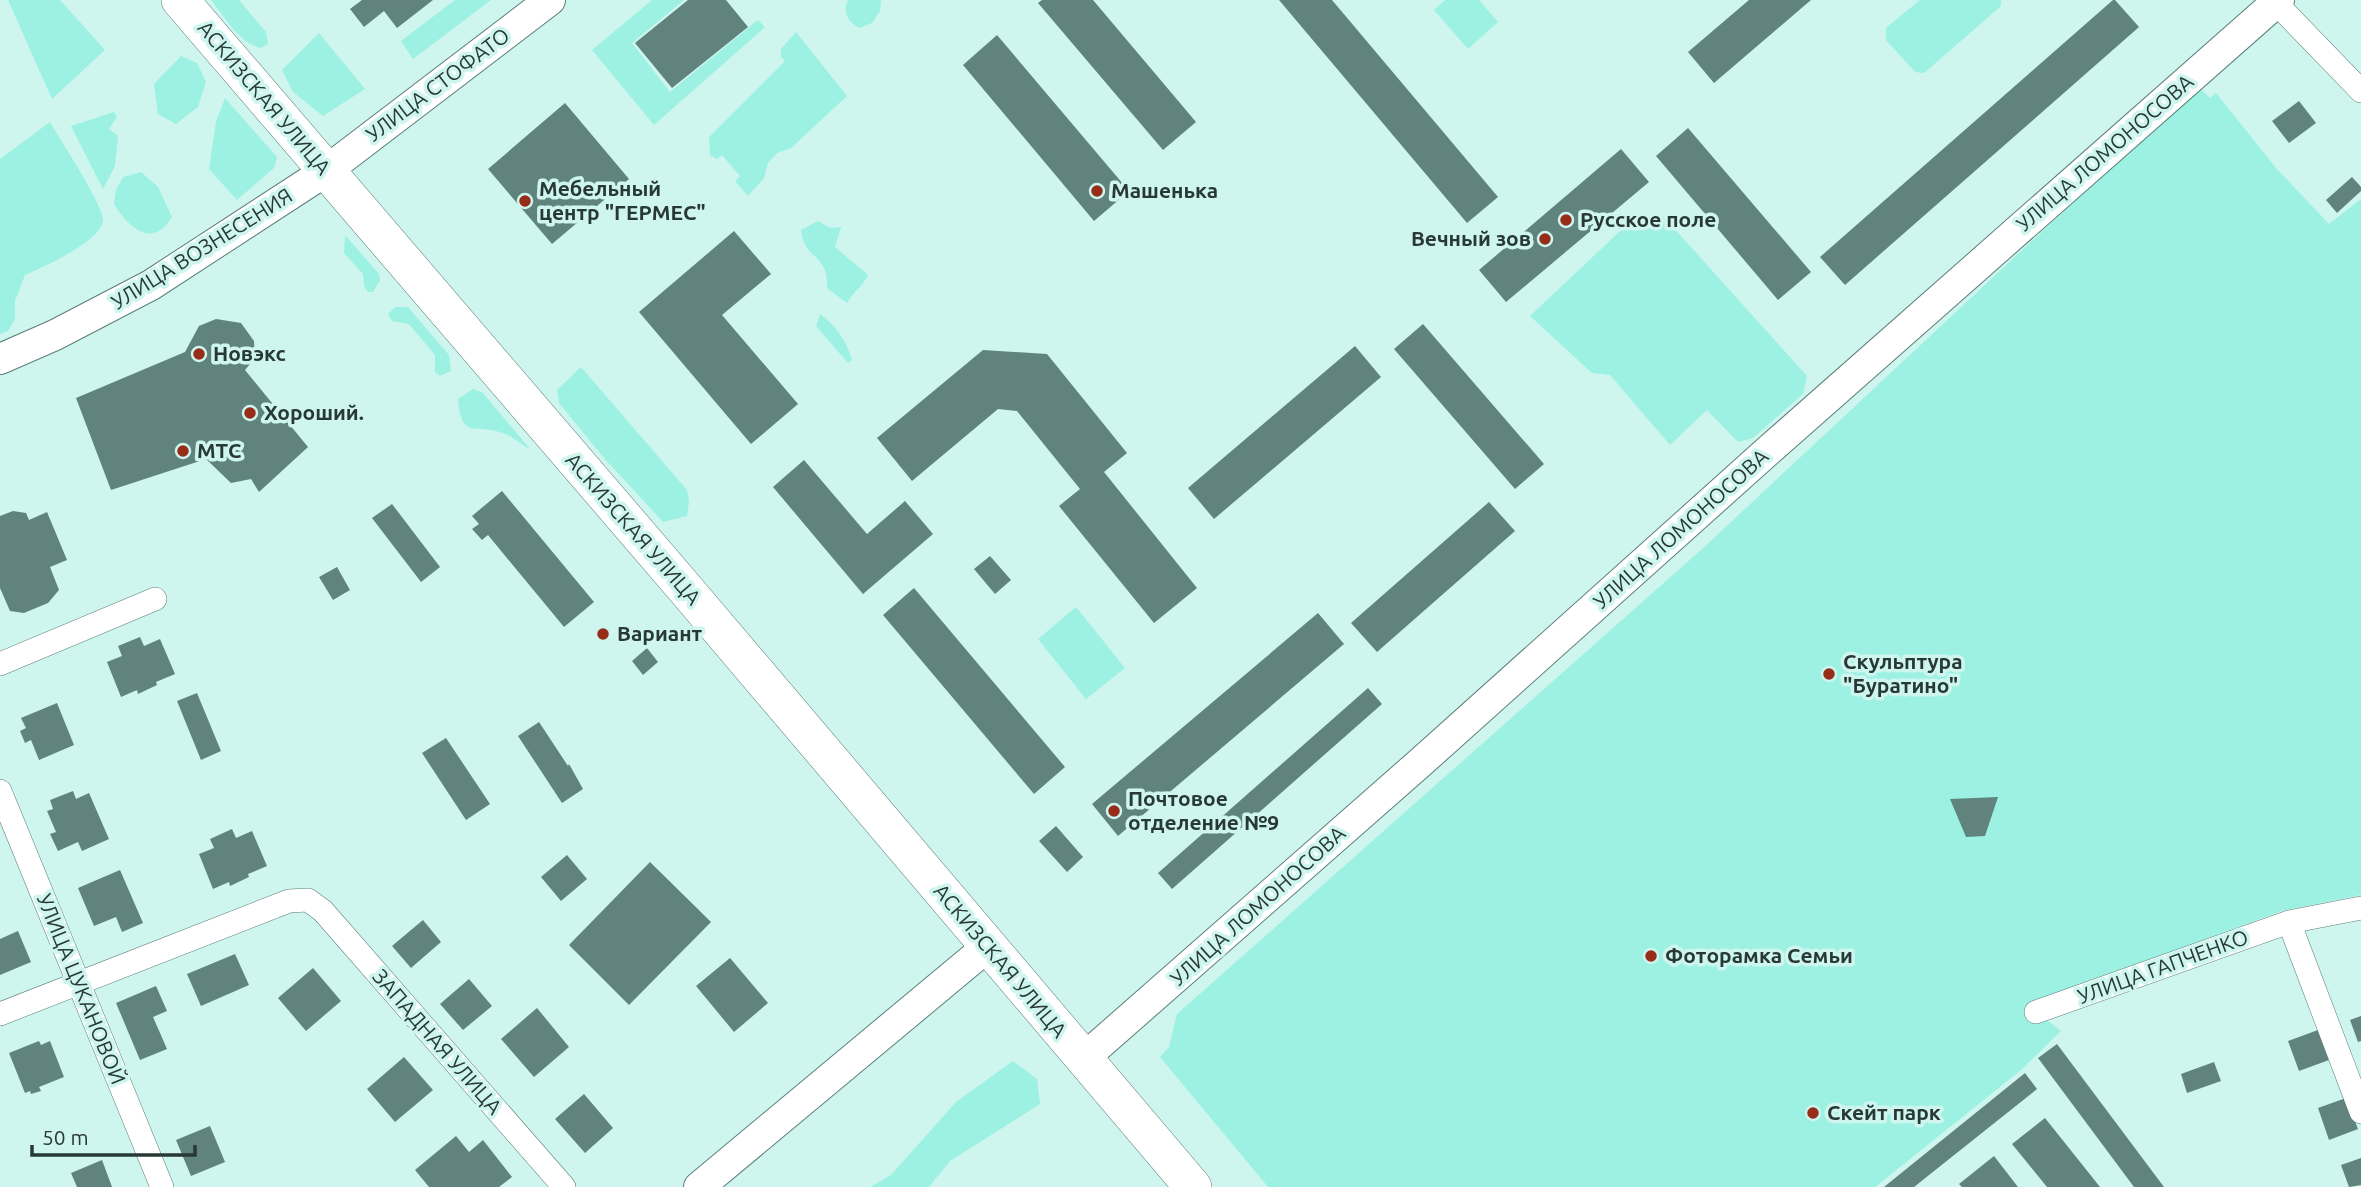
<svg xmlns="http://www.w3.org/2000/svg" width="2361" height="1187" viewBox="0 0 2361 1187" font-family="Ubuntu,sans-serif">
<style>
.green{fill:#9cf1e3}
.building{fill:#60837d}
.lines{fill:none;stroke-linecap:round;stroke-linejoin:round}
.minor-casing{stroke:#5b7f79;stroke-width:24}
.tertiary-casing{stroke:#5b7f79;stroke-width:32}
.primary-casing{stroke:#5b7f79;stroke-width:38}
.minor{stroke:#fff;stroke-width:23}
.tertiary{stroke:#fff;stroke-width:30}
.primary{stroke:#fff;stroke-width:37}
.poi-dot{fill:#962d19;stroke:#cef5ee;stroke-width:2.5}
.labels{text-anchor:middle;stroke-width:7;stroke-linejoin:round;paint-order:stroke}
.street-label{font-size:21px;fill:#283835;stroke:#cef5ee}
.poi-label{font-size:21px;font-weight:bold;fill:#283835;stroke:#cef5ee;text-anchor:start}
</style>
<rect width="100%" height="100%" fill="#cef5ee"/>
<path class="green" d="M 8,0 L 60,0 L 105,50 L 52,99 Z
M 211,0 L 239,0 L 266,32 L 268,44 L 261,48 C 240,44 224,16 211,0 Z
M 455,0 L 491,0 L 413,59 L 401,41 Z
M 652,0 L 684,0 L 632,43 L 670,92 L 758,20 L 765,27 L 654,125 L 592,50 Z
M 848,0 L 881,0 L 880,11 L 872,23 L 859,28 C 848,21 842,12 848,0 Z
M 1445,0 L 1479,0 L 1498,22 L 1468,49 L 1434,10 Z
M 1920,0 L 2001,0 L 2001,6 L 1924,73 L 1915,72 L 1886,40 L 1886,28 Z
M 796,32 L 847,96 L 791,148 L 777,153 L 768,163 L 764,178 L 748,196 L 735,181 L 740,176 L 722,155 L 717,159 L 710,155 L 709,137 L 785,61 L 781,57 L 781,49 Z
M 319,33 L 365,89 L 323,116 L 293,92 L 282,70 Z
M 181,56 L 197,63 L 206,82 L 198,107 L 176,124 L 158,114 L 154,84 Z
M 2198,86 L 2210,98 L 2216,93 L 2276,168 L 2329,224 L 2361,199 L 2361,895 L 2281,911 L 2028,1005 L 2061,1031 L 2021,1070 L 1875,1187 L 1268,1187 L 1160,1057 L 1169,1047 L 1177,1014 L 1701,550 Z
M 225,98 L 277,157 L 274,168 L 237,200 L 209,169 L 216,122 Z
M 114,112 L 117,117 L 109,129 L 118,136 L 115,166 L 103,189 L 71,126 Z
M 50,122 C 59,138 105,207 103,221 C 100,242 43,267 25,275 L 15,301 L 15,319 L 8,331 L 0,334 L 0,159 Z
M 141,172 L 158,187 L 172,217 C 152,250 128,227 114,204 L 116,190 L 123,177 Z
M 1661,214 L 1807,376 L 1803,394 L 1753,438 L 1738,442 L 1707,410 L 1670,445 L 1610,375 L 1592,373 L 1530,316 L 1635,217 Z
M 818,221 L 830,228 L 841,227 L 835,247 L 868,275 C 862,287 853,292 847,303 L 827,288 C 827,283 827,275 825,270 C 817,252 804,255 801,230 Z
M 345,235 L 379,274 L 380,280 L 373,292 L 368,292 L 364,286 L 363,274 L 344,253 Z
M 395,307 L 408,307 L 449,355 L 451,371 L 440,376 L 435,372 L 435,355 L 409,324 L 392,321 L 388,314 Z
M 820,314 C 835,325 847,341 852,360 L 848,363 L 816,326 Z
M 581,367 L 687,490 L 689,501 L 687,516 L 663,522 L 604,458 L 559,403 L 557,390 Z
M 473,389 L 483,393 L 530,449 C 521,445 514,437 505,434 C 477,422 461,442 458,399 Z
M 1076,607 L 1125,668 L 1086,699 L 1038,639 Z
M 1013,1061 L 1037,1079 L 1040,1104 L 950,1161 L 929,1187 L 870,1187 L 891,1175 L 956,1102 Z"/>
<path class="building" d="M 362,0 L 433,0 L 397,28 L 384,11 L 364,27 L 350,9 Z
M 688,0 L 726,0 L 748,27 L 672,88 L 635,43 Z
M 1042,0 L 1093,0 L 1196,122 L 1163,150 L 1038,3 Z
M 1279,0 L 1332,0 L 1498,197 L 1467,223 Z
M 1749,0 L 1811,0 L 1714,83 L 1688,52 Z
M 2113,0 L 2115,0 L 2139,27 L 1845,285 L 1820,257 Z
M 997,35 L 1129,191 L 1094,221 L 963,65 Z
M 2299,101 L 2316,123 L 2289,143 L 2272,121 Z
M 565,103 L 629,179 L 552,244 L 488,169 Z
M 1688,128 L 1811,272 L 1778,300 L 1656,156 Z
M 1621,149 L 1649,182 L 1506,302 L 1479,270 Z
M 2352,177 L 2361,187 L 2361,191 L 2337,213 L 2326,200 Z
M 734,231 L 771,274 L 722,315 L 798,404 L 751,444 L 639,312 Z
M 216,319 L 241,323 L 254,341 L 255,358 L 245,370 L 308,447 L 259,492 L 251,479 L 231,483 L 206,459 L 111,490 L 76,398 L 185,352 L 199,326 Z
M 1423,324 L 1544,464 L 1515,489 L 1394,349 Z
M 1355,346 L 1381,377 L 1214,519 L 1188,488 Z
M 983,350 L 1047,354 L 1127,453 L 1104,472 L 1197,588 L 1154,623 L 1059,506 L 1080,489 L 1017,411 L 998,409 L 912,481 L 877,438 Z
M 804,460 L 867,534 L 905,501 L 933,534 L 863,594 L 773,487 Z
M 502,491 L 594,602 L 564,627 L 488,535 L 482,540 L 472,529 L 479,524 L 472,516 Z
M 1489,502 L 1515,531 L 1377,652 L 1351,623 Z
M 392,504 L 440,567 L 421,582 L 372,518 Z
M 13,511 L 26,513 L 29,520 L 47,512 L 67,560 L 50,567 L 59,590 L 48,603 L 24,613 L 10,611 L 0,588 L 0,516 Z
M 990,556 L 1011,580 L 995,594 L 974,569 Z
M 337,567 L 350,590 L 333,600 L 319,577 Z
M 914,588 L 1065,767 L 1034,794 L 883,615 Z
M 1318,613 L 1344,644 L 1118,836 L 1092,804 Z
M 140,637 L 144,646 L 160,639 L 175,674 L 156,682 L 157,685 L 138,694 L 137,690 L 121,697 L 107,662 L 122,656 L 118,646 Z
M 647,648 L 658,662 L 643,675 L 632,661 Z
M 1368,688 L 1382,704 L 1172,889 L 1158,873 Z
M 197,693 L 221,751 L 201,760 L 177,701 Z
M 57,703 L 74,745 L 39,760 L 31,740 L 25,743 L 20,731 L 26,728 L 21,718 Z
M 539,722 L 568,766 L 569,764 L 583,789 L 562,803 L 518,736 Z
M 446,738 L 490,804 L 466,820 L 422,753 Z
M 73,791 L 76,799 L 89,793 L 109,839 L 82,851 L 78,842 L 58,851 L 50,834 L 56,832 L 47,811 L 53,809 L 50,800 Z
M 1998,797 L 1985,836 L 1966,837 L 1950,799 Z
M 1056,826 L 1083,857 L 1067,872 L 1039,841 Z
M 232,829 L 236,838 L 252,831 L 267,866 L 248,874 L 249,877 L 230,886 L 229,882 L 213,889 L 199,854 L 214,848 L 210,839 Z
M 567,855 L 587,879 L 561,901 L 541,877 Z
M 650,862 L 711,922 L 629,1005 L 569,945 Z
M 120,870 L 143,923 L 122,932 L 116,917 L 94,926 L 78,888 Z
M 423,920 L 441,942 L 411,968 L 392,946 Z
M 18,931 L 31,962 L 0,975 L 0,939 Z
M 235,954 L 249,985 L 201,1006 L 187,974 Z
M 730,958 L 768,1003 L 734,1032 L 696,986 Z
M 313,968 L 341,1001 L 306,1031 L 278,998 Z
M 469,979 L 492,1006 L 463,1030 L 440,1004 Z
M 156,986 L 167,1011 L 153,1017 L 167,1049 L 140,1060 L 116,1003 Z
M 537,1008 L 569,1047 L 534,1077 L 501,1039 Z
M 2361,1016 L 2361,1041 L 2358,1042 L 2350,1020 Z
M 2318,1030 L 2329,1060 L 2299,1071 L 2288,1041 Z
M 39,1041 L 41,1045 L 50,1041 L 64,1077 L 39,1087 L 41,1091 L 31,1094 L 30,1091 L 25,1093 L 9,1053 Z
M 2057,1044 L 2164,1187 L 2134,1187 L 2038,1058 Z
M 404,1057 L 433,1090 L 395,1122 L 367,1089 Z
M 2214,1062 L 2221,1081 L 2187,1093 L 2181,1074 Z
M 2025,1073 L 2037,1089 L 1914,1187 L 1884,1187 Z
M 584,1094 L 613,1128 L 585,1153 L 555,1119 Z
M 2346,1098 L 2358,1129 L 2329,1140 L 2318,1108 Z
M 2045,1118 L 2100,1187 L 2047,1187 L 2012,1144 Z
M 210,1126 L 225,1162 L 191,1176 L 176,1140 Z
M 456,1136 L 469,1152 L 483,1140 L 512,1177 L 499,1187 L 429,1187 L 415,1170 Z
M 1994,1156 L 2018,1187 L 1962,1187 L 1959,1184 Z
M 2361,1158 L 2361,1185 L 2349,1187 L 2341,1165 Z
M 102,1160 L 112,1187 L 77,1187 L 71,1173 Z"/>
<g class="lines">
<defs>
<path id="minor" d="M 2273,0 L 2361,91
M 0,664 L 155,599
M 0,791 L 162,1187
M 2289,922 L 2361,1112
M 2036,1012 L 2289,922 L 2361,908
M 0,1014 L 289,901 L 308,900 L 323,911 L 564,1187"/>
<path id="tertiary" d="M 0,359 L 55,335 L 151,285 L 326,171 L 550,0
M 1083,1059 L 1421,762 L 1770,449 L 2279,0
M 699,1187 L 987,947"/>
<path id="primary" d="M 180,0 L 688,592 L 1193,1187"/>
</defs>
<use href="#minor" class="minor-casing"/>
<use href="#tertiary" class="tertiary-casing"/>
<use href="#primary" class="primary-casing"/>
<use href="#minor" class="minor"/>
<use href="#tertiary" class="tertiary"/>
<use href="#primary" class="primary"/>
</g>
<g class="poi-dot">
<circle cx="1097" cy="191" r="7"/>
<circle cx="525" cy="201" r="7"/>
<circle cx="1566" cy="220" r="7"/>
<circle cx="1545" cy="239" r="7"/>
<circle cx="199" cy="354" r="7"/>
<circle cx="250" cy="413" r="7"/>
<circle cx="183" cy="451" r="7"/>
<circle cx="603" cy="634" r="7"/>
<circle cx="1829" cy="674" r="7"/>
<circle cx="1114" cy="811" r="7"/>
<circle cx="1651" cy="956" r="7"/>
<circle cx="1813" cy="1113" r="7"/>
</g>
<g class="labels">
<g class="street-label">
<text transform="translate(438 85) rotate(-37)" y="7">УЛИЦА СТОФАТО</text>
<text transform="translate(264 98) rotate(50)" y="7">АСКИЗСКАЯ УЛИЦА</text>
<text transform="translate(2105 153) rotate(-41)" y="7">УЛИЦА ЛОМОНОСОВА</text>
<text transform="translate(202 249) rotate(-32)" y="7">УЛИЦА ВОЗНЕСЕНИЯ</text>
<text transform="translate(633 529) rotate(49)" y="7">АСКИЗСКАЯ УЛИЦА</text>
<text transform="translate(1681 529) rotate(-42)" y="7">УЛИЦА ЛОМОНОСОВА</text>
<text transform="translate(1258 906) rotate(-42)" y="7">УЛИЦА ЛОМОНОСОВА</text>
<text transform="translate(1000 961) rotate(50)" y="7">АСКИЗСКАЯ УЛИЦА</text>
<text transform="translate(2163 967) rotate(-20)" y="7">УЛИЦА ГАПЧЕНКО</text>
<text transform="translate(81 989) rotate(68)" y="7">УЛИЦА ЦУКАНОВОЙ</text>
<text transform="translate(437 1042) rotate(49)" y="7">ЗАПАДНАЯ УЛИЦА</text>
</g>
<g class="poi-label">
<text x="539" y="196">Мебельный<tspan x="539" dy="24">центр "ГЕРМЕС"</tspan></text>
<text x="1111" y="198">Машенька</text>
<text x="1580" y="227">Русское поле</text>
<text x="1531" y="246" text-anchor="end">Вечный зов</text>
<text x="213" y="361">Новэкс</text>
<text x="264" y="420">Хороший.</text>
<text x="197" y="458">МТС</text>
<text x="617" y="641">Вариант</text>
<text x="1843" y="669">Скульптура<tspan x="1843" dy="24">"Буратино"</tspan></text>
<text x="1128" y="806">Почтовое<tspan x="1128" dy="24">отделение №9</tspan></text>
<text x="1665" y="963">Фоторамка Семьи</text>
<text x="1827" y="1120">Скейт парк</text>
</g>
</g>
<path d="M32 1145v10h163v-10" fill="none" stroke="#283835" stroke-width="3.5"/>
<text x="42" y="1145" font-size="21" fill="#283835" stroke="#cef5ee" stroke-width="5" paint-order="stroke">50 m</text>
</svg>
